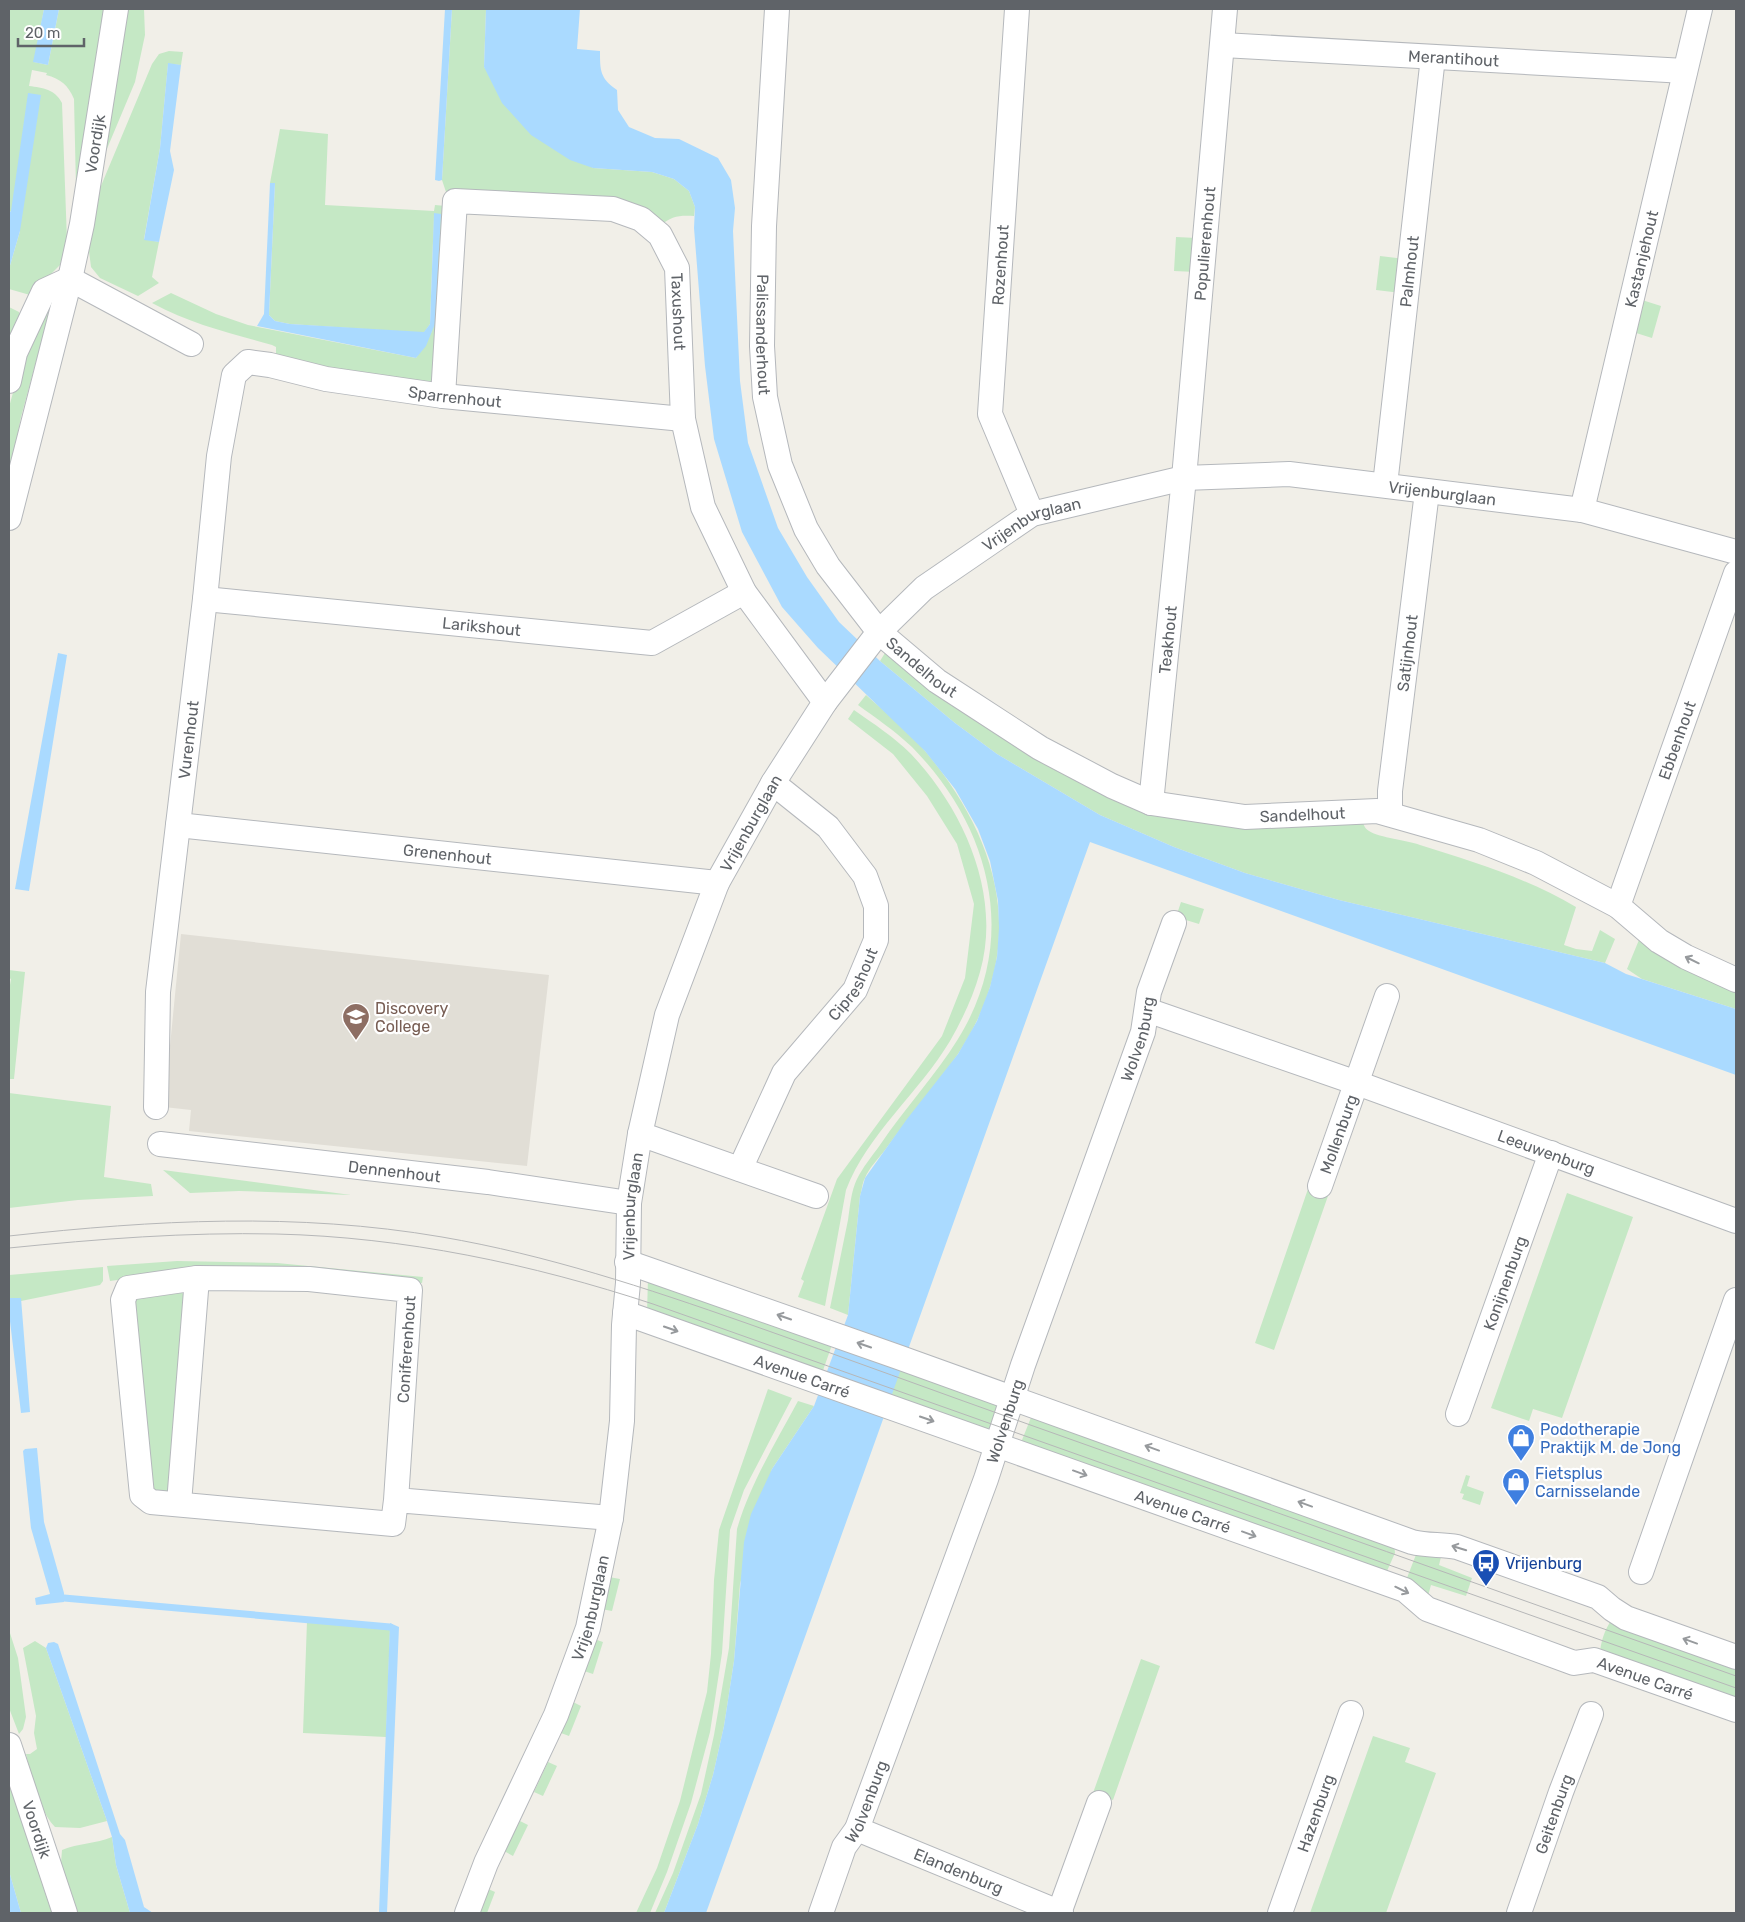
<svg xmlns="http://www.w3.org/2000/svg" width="1745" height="1922" viewBox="0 0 1745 1922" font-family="Rubik,sans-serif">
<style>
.education{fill:#e1ded6}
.green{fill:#c5e8c5}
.water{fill:#aadaff}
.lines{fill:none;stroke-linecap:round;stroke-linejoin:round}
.stream{stroke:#aadaff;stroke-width:7}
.minor-casing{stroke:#b5b8bc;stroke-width:26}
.minor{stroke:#fff;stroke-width:24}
.tram{stroke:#b6b7b8;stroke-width:1}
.oneway{stroke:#979a9d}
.labels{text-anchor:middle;stroke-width:4.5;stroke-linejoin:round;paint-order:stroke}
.street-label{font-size:16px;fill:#5f6368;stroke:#fff}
.education-label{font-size:16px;fill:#785e54;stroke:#fff;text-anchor:start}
.shop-label{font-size:16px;fill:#366cbe;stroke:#fff;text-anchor:start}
.transit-label{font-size:16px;fill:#164399;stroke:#fff;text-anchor:start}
</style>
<rect width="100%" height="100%" fill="#f1efe8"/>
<path class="education" d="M 181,934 L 549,975 L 527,1166 L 189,1131 L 191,1110 L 164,1107 Z"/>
<path class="green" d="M 9,9 L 44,9 L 34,62 L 48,65 L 59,9 L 104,9 L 78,189 L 76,188 L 74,99 C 68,85 61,79 46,75 L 47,73 L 32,70 L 29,86 C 43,88 55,89 62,103 L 67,241 L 60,265 L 30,295 L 9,289 L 9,269 L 20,231 L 11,211 L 9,213 Z
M 124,9 L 144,9 L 145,35 L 135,82 L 101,163 Z
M 452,9 L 486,9 L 484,67 L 593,168 L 652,172 L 674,179 L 689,191 L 695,207 L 694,216 C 680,215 671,216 660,226 L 614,202 L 446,192 L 442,180 Z
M 169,51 L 183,52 L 181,65 L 168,64 L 160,148 L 144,239 L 159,242 L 152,277 L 159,283 L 138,296 L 100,278 L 91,267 L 89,251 L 98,193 L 152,64 L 159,54 Z
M 280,129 L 328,134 L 325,205 L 434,211 L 435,205 L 446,206 L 441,374 L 431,385 L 276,360 L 276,347 L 272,345 C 229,333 191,324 152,303 L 171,293 L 216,314 L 248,325 L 416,358 L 432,331 L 434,214 L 430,324 L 424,333 L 290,324 L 275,321 L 269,315 L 275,183 L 270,183 Z
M 1176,237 L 1197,238 L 1196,272 L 1174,271 Z
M 1380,256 L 1405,259 L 1401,293 L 1376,290 Z
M 53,299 L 21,417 L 9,478 L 9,407 L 25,350 Z
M 1642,300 L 1661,306 L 1652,338 L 1633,332 Z
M 9,307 L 19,312 L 20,321 L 9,339 Z
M 888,648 L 1128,799 L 1362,818 C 1363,823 1364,828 1369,831 C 1380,838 1407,840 1420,845 C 1474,862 1527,878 1576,907 L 1564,945 L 1576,949 L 1592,951 L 1600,930 L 1615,939 L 1605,963 L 1339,900 L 1245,873 L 1174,847 L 1100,815 L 997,754 L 955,723 L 880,661 Z
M 866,695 C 886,713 909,731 926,752 C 1003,845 1028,948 958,1054 C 936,1086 908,1118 885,1150 C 878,1159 869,1168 865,1178 C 862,1183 862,1191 860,1196 L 848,1315 L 830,1308 C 836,1279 842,1249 848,1220 C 850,1207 851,1191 857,1179 C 863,1167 872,1156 880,1145 C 905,1108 935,1076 958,1039 C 1020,939 991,827 912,747 C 895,731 876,718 858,705 Z
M 854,710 C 874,724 894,737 911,754 C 964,810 1002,895 980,972 C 973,997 962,1020 950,1041 C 919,1093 868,1133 846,1190 L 825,1306 L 798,1297 L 804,1281 L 801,1279 L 837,1179 L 942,1036 L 965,978 L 974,904 L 957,844 L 927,796 L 893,754 L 848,719 Z
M 1181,902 L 1204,909 L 1199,924 L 1176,917 Z
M 1641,935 L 1736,984 L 1736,1009 L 1642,979 L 1627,969 Z
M 9,970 L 25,972 L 14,1079 L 9,1079 L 9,991 L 11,979 L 9,978 Z
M 9,1093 L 111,1106 L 104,1177 L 151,1184 L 153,1196 L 78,1200 L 9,1208 Z
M 163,1170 L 351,1195 L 239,1191 L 190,1193 Z
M 1308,1189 L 1328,1196 L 1274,1350 L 1255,1343 Z
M 1567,1193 L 1633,1217 L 1562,1418 L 1533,1409 L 1529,1421 L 1491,1408 Z
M 177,1261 L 277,1263 L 423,1277 L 422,1283 L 276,1270 L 183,1271 L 110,1281 L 107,1266 Z
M 103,1267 L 103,1281 L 100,1285 L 21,1301 L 20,1298 L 9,1298 L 9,1275 Z
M 648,1278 L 833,1342 L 821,1376 L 647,1313 Z
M 179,1289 L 185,1296 L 169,1494 L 154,1496 L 133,1298 Z
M 896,1365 L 996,1403 C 999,1412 993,1427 986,1432 L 884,1399 Z
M 768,1389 L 792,1398 L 744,1490 L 730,1530 L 722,1653 L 710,1732 L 691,1803 L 667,1872 L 650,1913 L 636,1913 L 657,1868 L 680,1801 L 698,1728 L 707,1692 L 711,1654 L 714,1580 L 719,1530 Z
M 798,1401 L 814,1406 L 772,1469 L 740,1584 L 734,1661 L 724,1726 L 713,1775 L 698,1824 L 664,1913 L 655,1913 L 673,1873 L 701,1794 L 714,1735 L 729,1648 L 737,1529 C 750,1484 776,1442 798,1401 Z
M 1032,1415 L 1394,1543 L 1395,1553 L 1387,1571 L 1020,1445 Z
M 1466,1475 L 1470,1476 L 1467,1486 L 1484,1492 L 1480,1505 L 1462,1499 L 1464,1494 L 1460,1493 Z
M 1417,1552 L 1441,1557 L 1439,1565 L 1472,1578 L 1466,1596 L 1431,1585 L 1428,1596 L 1405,1583 Z
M 609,1577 L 620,1579 L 612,1611 L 601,1609 Z
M 1612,1619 L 1736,1664 L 1736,1702 L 1600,1655 C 1600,1643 1605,1629 1612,1619 Z
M 307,1621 L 390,1629 L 386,1737 L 303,1733 Z
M 9,1630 L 18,1658 L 26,1717 L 23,1729 L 19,1734 L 9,1708 Z
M 594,1639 L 603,1642 L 593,1674 L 584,1671 Z
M 35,1641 L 46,1648 L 107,1821 L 80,1828 L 55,1827 C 39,1811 31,1776 26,1754 L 30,1754 L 37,1749 L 34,1733 L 36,1716 L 23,1648 Z
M 1141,1659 L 1160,1666 L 1113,1800 L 1093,1793 Z
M 573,1702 L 581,1706 L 569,1736 L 561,1733 Z
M 1373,1736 L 1410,1748 L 1405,1762 L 1436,1773 L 1386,1913 L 1310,1913 Z
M 548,1762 L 557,1766 L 543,1796 L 534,1792 Z
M 9,1789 L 15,1792 L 54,1910 L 51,1913 L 21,1913 L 9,1871 Z
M 520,1821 L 528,1825 L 513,1856 L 504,1851 Z
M 112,1837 L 116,1865 L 130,1913 L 78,1913 L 61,1863 L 62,1850 C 78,1843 96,1844 112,1837 Z
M 486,1888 L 495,1892 L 487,1913 L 476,1913 Z"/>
<path class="water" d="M 44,9 L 59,9 L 48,65 L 33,62 Z
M 445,9 L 452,9 L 442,180 L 439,181 L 435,180 Z
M 486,9 L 580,9 L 577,49 L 600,51 C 600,71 600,78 617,90 L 618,110 L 629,127 L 655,138 L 679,139 L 718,158 L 731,180 L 735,208 L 733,231 L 740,381 L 748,443 L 778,528 L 807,577 L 839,622 L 880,661 L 955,723 L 997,754 L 1100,815 L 1174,847 L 1245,873 L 1339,900 L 1605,963 L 1626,974 L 1736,1009 L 1736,1075 L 1090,842 L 706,1913 L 664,1913 L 698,1824 L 713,1775 L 724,1726 L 734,1661 L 744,1542 L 751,1514 L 772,1469 L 814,1406 L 848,1315 L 860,1196 L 865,1178 L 907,1119 L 958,1054 L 977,1021 L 990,987 L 997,957 L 999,928 L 998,901 L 990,861 L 978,829 L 955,789 L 925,751 L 818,648 L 782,607 L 742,532 L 714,439 L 705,366 L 694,228 L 695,207 L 689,191 L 674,179 L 652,172 L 593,168 L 570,160 L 531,135 L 502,103 L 484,67 Z
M 168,63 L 181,65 L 170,151 L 174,170 L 159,242 L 144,240 L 160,148 Z
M 28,93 L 41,95 L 20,231 L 9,269 L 9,213 L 11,211 Z
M 270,183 L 275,183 L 269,315 L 275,321 L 290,324 L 424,332 L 430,324 L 434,213 L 441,214 L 435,324 L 426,346 L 416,358 L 257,326 L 264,314 Z
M 58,653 L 67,655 L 29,891 L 15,889 Z
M 9,1298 L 21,1298 L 30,1412 L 21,1413 L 9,1313 Z
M 37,1448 L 44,1522 L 64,1593 L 64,1602 L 36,1605 L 35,1598 L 50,1594 L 31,1528 L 23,1451 L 25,1449 Z
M 390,1623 L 399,1627 L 387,1913 L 379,1913 Z
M 54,1642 L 58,1644 L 120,1834 L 125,1840 L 144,1907 L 153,1913 L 130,1913 L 116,1865 L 112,1837 L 107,1821 L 46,1648 L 48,1643 Z
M 9,1871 L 21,1913 L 9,1913 Z"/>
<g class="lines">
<path class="stream" d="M 64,1598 L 390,1627"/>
<defs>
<g id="minor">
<path id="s1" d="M 777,9 L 764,226 L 762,346 L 765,397 L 780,465 L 806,529 L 828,566 L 879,632 L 937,681 L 1040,748 L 1112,786 L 1151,803 L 1245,817 L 1377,811 L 1479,840 L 1536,863 L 1618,906 L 1659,941 L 1686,957 L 1736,980"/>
<path d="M 1017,9 L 990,414 L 1032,514"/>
<path id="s2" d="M 1223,45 L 1685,71"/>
<path d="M 9,381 L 15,353 L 44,291 L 70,279 L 191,344"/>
<path id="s3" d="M 443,396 L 455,201 L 613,209 L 641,219 L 660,235 L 677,268 L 683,419 L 703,507 L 744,592 L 825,702"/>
<path id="s4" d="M 1385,485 L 1433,57"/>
<path id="s5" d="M 1582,510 L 1700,9"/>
<path id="s6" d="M 9,518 L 70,279 L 82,224 L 116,9"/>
<path id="s7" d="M 205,599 L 652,643 L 744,592"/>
<path id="s8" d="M 1151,803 L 1184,478 L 1225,9"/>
<path id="s9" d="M 1390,814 L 1390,791 L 1427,492"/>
<path id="s10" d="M 178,825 L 717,883"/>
<path id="s11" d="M 1618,906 L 1736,573"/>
<path id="s12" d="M 1147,1010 L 1357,1083 L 1736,1221"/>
<path id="s13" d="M 156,1107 L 158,992 L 205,599 L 219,456 L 234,375 L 248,362 L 270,365 L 326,379 L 443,396 L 683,419"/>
<path d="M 640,1134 L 816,1196"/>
<path id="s14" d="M 160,1144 L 488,1182 L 629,1203"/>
<path id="s15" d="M 740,1169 L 784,1073 L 855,990 L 876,940 L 876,906 L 865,876 L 828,827 L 773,783"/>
<path id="s16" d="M 1320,1186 L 1387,996"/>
<path d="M 627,1262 L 898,1357 L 1412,1542 C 1427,1546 1442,1544 1457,1547 L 1598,1597 L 1612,1609 L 1626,1618 L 1736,1657"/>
<path id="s17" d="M 625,1313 L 1405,1590 L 1427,1609 L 1574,1663 L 1594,1660 L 1736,1710"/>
<path id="s18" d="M 1458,1414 L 1551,1153"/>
<path id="s19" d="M 396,1500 L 410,1290 L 309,1279 L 197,1278 L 128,1288 L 123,1300 L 142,1495 L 151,1502 L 393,1524 L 396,1500 L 611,1518"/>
<path d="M 179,1503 L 197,1278"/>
<path d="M 1641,1572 L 1736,1300"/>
<path id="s20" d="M 9,1745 L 65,1913"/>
<path id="s21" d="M 857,1829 L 1061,1913"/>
<path id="s22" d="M 467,1913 L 486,1863 L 556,1715 L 588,1628 L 611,1518 L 622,1421 L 624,1325 L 628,1283 L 629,1203 L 640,1134 L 667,1015 L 717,883 L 773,783 L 825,702 L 879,632 L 924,588 L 1032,514 L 1184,478 L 1289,474 L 1582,510 L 1736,552"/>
<path id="s23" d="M 821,1913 L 844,1847 L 857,1829 L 986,1479 L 1023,1365 L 1143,1032 L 1149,992 L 1174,923"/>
<path d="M 1059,1913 L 1099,1803"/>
<path id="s24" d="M 1280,1913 L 1351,1713"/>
<path id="s25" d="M 1519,1913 L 1561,1792 L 1591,1714"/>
</g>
</defs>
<use href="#minor" class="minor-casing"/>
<use href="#minor" class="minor"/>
<path class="tram" d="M 9,1236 C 155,1220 296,1212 442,1237 C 547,1255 646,1288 746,1323 C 843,1357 940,1393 1036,1427 C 1270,1510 1503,1593 1736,1676
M 9,1248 C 98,1239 187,1232 276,1234 C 404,1237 532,1264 653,1304 L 1736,1688"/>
</g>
<defs><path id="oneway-shaft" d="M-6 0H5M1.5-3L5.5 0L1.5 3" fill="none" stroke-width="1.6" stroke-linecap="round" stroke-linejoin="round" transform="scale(1.25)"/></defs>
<g class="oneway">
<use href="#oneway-shaft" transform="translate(1692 960) rotate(-154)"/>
<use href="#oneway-shaft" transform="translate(784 1317) rotate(-161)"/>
<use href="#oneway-shaft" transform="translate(671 1329) rotate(19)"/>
<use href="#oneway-shaft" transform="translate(864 1345) rotate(-161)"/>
<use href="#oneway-shaft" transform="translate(927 1419) rotate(19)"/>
<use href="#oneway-shaft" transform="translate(1152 1448) rotate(-160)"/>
<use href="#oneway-shaft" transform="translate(1080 1473) rotate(20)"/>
<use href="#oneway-shaft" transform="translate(1305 1504) rotate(-160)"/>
<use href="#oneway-shaft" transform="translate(1249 1534) rotate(20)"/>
<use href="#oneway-shaft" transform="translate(1459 1548) rotate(-163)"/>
<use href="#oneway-shaft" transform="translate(1402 1590) rotate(26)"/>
<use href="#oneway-shaft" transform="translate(1690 1641) rotate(-160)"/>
</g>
<defs>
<symbol id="school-pin" viewBox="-11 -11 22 30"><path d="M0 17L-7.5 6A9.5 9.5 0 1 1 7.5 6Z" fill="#8d6e63" stroke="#fff"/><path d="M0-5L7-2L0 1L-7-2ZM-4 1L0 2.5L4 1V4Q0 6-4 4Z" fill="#fff"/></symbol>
<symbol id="shop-pin" viewBox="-11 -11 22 30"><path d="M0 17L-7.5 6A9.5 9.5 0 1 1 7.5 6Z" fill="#3f7fe0" stroke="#fff"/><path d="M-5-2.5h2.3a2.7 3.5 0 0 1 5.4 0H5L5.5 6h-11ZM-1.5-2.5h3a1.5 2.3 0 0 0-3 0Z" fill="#fff"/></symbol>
<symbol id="bus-pin" viewBox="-11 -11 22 30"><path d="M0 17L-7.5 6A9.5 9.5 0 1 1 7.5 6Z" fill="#1a4fb4" stroke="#fff"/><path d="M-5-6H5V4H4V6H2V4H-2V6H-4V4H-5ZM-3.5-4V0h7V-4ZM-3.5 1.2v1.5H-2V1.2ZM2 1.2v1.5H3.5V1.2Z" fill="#fff"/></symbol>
</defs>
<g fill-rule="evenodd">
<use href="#school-pin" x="340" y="1001" width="32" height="43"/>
<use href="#shop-pin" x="1505" y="1422" width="32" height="43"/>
<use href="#shop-pin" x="1500" y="1466" width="32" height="43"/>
<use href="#bus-pin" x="1470" y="1547" width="32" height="43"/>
</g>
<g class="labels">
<g class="street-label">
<text dy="6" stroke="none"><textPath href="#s2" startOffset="231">Merantihout</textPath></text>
<text dy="6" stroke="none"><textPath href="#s6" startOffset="384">Voordijk</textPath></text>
<text dy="6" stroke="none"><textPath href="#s8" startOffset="562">Populierenhout</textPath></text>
<text dy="6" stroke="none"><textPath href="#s5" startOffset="258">Kastanjehout</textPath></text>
<text transform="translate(1000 265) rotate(-86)" y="6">Rozenhout</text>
<text dy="6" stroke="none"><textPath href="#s4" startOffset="215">Palmhout</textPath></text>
<text dy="6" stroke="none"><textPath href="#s3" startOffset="489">Taxushout</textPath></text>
<text dy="6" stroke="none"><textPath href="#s1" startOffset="326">Palissanderhout</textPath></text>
<text dy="6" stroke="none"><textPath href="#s13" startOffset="966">Sparrenhout</textPath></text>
<text dy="6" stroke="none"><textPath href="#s22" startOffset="1980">Vrijenburglaan</textPath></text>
<text dy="6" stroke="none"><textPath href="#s22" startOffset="1560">Vrijenburglaan</textPath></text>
<text dy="6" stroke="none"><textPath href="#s7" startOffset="278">Larikshout</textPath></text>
<text dy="6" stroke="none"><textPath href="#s8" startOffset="164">Teakhout</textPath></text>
<text dy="6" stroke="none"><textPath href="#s9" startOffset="162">Satijnhout</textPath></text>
<text dy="6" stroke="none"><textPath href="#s1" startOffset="709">Sandelhout</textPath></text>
<text dy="6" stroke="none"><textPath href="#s13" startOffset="369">Vurenhout</textPath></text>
<text dy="6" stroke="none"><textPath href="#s11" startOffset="176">Ebbenhout</textPath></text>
<text dy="6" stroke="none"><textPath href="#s1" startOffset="1129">Sandelhout</textPath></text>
<text dy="6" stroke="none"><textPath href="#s22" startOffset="1140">Vrijenburglaan</textPath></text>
<text dy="6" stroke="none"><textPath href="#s10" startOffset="271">Grenenhout</textPath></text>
<text dy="6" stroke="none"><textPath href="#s15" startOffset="219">Cipreshout</textPath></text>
<text dy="6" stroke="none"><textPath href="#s23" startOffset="931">Wolvenburg</textPath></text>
<text dy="6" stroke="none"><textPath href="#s16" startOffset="55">Mollenburg</textPath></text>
<text dy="6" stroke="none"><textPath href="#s12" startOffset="424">Leeuwenburg</textPath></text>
<text dy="6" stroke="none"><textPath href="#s14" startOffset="236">Dennenhout</textPath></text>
<text dy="6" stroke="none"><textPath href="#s22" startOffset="735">Vrijenburglaan</textPath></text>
<text dy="6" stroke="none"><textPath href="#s18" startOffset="139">Konijnenburg</textPath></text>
<text dy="6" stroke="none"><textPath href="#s19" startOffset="151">Coniferenhout</textPath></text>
<text dy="6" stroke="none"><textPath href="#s17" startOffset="188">Avenue Carré</textPath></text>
<text dy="6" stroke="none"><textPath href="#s23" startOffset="526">Wolvenburg</textPath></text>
<text dy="6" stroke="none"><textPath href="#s17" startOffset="592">Avenue Carré</textPath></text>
<text dy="6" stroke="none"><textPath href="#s22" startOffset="330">Vrijenburglaan</textPath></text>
<text dy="6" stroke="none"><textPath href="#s17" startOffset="1088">Avenue Carré</textPath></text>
<text dy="6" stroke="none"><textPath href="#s23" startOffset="121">Wolvenburg</textPath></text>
<text dy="6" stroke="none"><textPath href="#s24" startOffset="106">Hazenburg</textPath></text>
<text dy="6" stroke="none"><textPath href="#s25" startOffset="105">Geitenburg</textPath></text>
<text dy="6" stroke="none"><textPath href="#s20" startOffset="89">Voordijk</textPath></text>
<text dy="6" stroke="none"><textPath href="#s21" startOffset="110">Elandenburg</textPath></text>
</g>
<g class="education-label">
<text x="375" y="1014">Discovery<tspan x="375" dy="18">College</tspan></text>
</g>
<g class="shop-label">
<text x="1540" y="1435">Podotherapie<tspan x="1540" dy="18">Praktijk M. de Jong</tspan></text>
<text x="1535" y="1479">Fietsplus<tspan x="1535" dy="18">Carnisselande</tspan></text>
</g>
<g class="transit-label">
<text x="1505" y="1569">Vrijenburg</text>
</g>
</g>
<rect width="1745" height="1922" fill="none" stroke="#5f6368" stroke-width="20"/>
<path d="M18 38v8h66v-8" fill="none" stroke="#5f6368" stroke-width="2.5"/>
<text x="25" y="38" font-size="15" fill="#5f6368" stroke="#ffffff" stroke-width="4" paint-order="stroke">20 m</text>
</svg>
